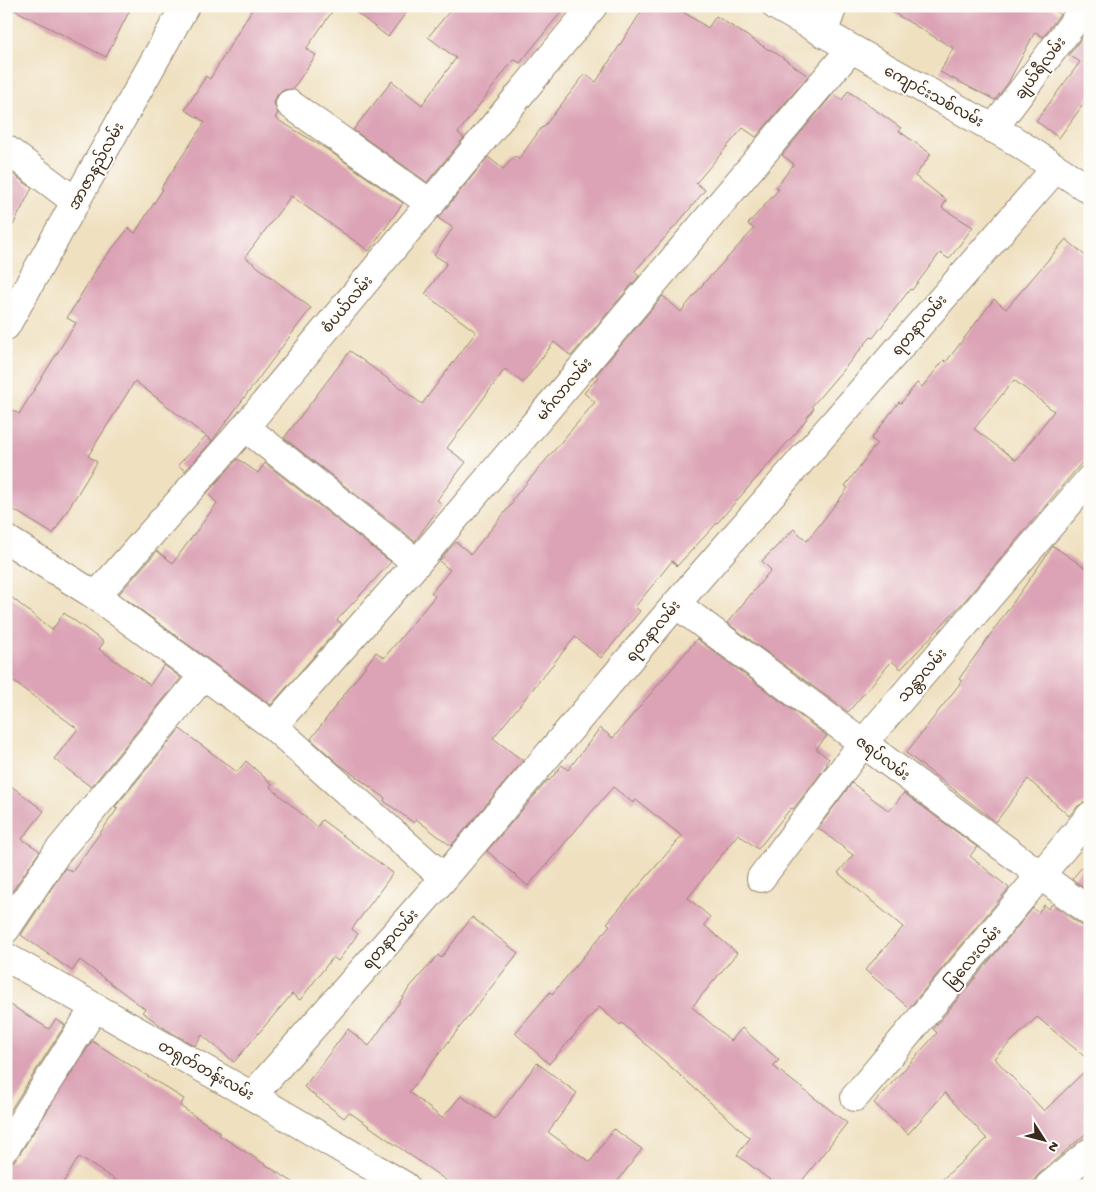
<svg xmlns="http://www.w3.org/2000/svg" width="1096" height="1192" viewBox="0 0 1096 1192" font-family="'Gochi Hand','Noto Sans Myanmar',sans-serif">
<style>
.building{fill:#dba3b5;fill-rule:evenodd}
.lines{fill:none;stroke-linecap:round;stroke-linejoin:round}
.minor-casing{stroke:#95856f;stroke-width:30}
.minor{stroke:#fff;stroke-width:28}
.labels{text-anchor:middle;stroke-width:4;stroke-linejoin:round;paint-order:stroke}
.street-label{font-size:15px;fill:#3b2a1e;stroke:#fdfcf7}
</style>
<rect width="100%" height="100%" fill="#fdfcf7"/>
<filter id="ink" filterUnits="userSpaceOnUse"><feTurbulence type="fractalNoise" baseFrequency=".02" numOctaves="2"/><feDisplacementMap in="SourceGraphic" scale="10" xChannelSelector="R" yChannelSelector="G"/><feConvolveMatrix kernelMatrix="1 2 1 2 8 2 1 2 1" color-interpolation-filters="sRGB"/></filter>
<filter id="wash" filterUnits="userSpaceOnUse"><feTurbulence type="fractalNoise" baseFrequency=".0096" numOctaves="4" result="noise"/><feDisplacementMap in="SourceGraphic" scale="20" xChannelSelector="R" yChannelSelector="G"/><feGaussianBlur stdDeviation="1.12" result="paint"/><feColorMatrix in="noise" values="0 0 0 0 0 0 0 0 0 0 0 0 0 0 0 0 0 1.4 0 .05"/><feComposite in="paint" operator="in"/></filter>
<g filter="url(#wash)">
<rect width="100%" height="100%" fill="#efe0c0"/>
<g id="blocks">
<path class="building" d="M 7,6 L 132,6 L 106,57 Z
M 254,6 L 336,6 L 306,49 L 316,55 L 293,89 L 284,90 L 277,95 L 274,103 L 278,113 L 275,118 L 328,150 L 403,203 L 369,251 L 291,196 L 245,257 L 311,308 L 212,441 L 135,381 L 88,456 L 97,462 L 53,534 L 6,505 L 6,406 L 19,414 L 76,323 L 67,318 L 99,265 L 129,228 L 135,233 L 163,189 L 161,188 L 205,122 L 185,110 L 206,76 L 210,79 Z
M 348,6 L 411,6 L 388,37 Z
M 454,6 L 566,6 L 520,63 L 514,59 L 458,133 L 464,138 L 427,182 L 353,130 L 392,81 L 422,105 L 456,58 L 428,37 Z
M 645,6 L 674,6 L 708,28 L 716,16 L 769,50 L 770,49 L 808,76 L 756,137 L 743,128 L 696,183 L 705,190 L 680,221 L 634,272 L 639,276 L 571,356 L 554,342 L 523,383 L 505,369 L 447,448 L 466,462 L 437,500 L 442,504 L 415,541 L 284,438 L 350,351 L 422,404 L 476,332 L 425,294 L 447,263 L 434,255 L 453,228 L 438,218 L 488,157 L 503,169 L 515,156 L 519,159 L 542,127 L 543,128 L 585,74 L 596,82 Z
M 882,6 L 1049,6 L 1060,14 L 1043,37 L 1035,32 L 1008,83 L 995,100 L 940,72 L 953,48 Z
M 1086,32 L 1090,34 L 1090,95 L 1059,138 L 1036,121 L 1080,62 L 1069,55 Z
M 848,91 L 901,128 L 899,131 L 931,154 L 915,176 L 946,200 L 942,208 L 973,227 L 949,259 L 940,253 L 912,290 L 910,289 L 873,338 L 871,337 L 812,406 L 814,408 L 799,429 L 720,520 L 677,566 L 672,561 L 635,607 L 640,611 L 601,658 L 575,637 L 493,738 L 523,761 L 451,846 L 416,819 L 414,823 L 384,801 L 385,798 L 339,764 L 311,739 L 376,652 L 384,658 L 435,596 L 431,593 L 450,570 L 439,561 L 456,542 L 471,554 L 514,501 L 512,500 L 595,402 L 584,393 L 598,377 L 596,375 L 663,296 L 681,312 L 704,283 L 754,229 L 748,224 L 779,189 L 776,187 L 794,164 L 782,155 L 833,94 L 842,100 Z
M 6,169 L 32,188 L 6,239 Z
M 1066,239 L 1090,260 L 1090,453 L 967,598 L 901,669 L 892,661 L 848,712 L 727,623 L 771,570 L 762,561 L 794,529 L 807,541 L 848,488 L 845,486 L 877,443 L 871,439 L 899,402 L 901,403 L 917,383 L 922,387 L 944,360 L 946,362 L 994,299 L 1006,309 ZM 1014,380 L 1054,411 L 1016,460 L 974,429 Z
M 206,436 L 212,441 L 185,471 L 178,465 Z
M 238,459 L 258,473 L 265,463 L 391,562 L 337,620 L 342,624 L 271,705 L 119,594 L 157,551 L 173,563 L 217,503 L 207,493 Z
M 1053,546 L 1090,571 L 1090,801 L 1078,806 L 1069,816 L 1028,779 L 996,822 L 906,753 L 962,681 L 959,679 Z
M 6,593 L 52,630 L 64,613 L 104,642 L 99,649 L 150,685 L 164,665 L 181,678 L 91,787 L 54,759 L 78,729 L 6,676 Z
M 697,639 L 827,736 L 816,749 L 829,759 L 826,763 L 827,765 L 793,809 L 791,808 L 758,849 L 738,834 L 688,898 L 710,917 L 704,925 L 737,953 L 692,1007 L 731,1041 L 742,1028 L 779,1060 L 773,1066 L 847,1123 L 798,1186 L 778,1186 L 737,1155 L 750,1138 L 622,1023 L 620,1025 L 599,1007 L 549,1064 L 515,1033 L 550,992 L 552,994 L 610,925 L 607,923 L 682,836 L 636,800 L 633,803 L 613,787 L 528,886 L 487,851 L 548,780 L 549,781 L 562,765 L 568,770 L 600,728 L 613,738 Z
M 180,729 L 237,772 L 246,761 L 272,784 L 270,787 L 317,827 L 322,820 L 393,873 L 352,929 L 358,934 L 338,961 L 333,957 L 300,1000 L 292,994 L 234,1062 L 202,1035 L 195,1046 L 164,1028 L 142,1012 L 145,1009 L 80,960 L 72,971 L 21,935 L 65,868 L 72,872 L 118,808 L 115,807 Z
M 6,782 L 44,811 L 22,839 L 40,851 L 6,900 Z
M 852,783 L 889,811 L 904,793 L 977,847 L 970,856 L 1009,888 L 909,1008 L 865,970 L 903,927 L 838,873 L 853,855 L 818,828 Z
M 1090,858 L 1090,892 L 1072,879 Z
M 1052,904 L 1081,925 L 1090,927 L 1090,1061 L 1037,1017 L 994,1058 L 1044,1111 L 1090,1066 L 1090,1130 L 1039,1174 L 1029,1186 L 935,1186 L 987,1139 L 945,1093 L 908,1134 L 874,1103 L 937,1033 L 933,1029 L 1033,908 L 1038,913 L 1044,905 L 1048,909 Z
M 472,917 L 518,953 L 409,1092 L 442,1118 L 461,1096 L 495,1119 L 537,1063 L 577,1093 L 548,1132 L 590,1162 L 614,1129 L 642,1149 L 617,1182 L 622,1186 L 454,1186 L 349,1112 L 344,1118 L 304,1087 L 348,1029 L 369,1046 L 410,987 L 438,955 L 441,958 Z
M 6,1002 L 49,1029 L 56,1019 L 65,1025 L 6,1117 Z
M 92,1041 L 184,1099 L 180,1106 L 220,1133 L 219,1135 L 299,1186 L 125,1186 L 79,1157 L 61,1186 L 6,1186 L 6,1162 L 14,1161 L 19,1155 Z"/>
</g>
</g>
<g filter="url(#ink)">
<use href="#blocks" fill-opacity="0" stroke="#95856f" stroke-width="1"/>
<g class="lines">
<defs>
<path id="minor" d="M 776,6 L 1012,139 L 1090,190
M 823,33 L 833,6
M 290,104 L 431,204
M 993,129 L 1086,6
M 6,149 L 76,202
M 6,326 L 185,6
M 245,427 L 417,563
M 6,539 L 96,596 L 273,726 L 444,878
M 96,596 L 245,427 L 593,6
M 676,604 L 1090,912
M 273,726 L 417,563 L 851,49
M 761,878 L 863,743 L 1090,479
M 6,929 L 56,854 L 204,675
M 6,957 L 252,1096 L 405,1186
M 252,1096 L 444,878 L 676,604 L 1056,168
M 855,1097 L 1090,816
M 6,1147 L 95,1007
M 1049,1186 L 1090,1152"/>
</defs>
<use href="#minor" class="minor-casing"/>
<use href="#minor" class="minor"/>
</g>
</g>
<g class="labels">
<g class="street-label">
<text transform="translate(1040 68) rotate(-53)" y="5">ချယ်ရီလမ်း</text>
<text transform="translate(934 96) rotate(29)" y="5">ကျောင်းသစ်လမ်း</text>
<text transform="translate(96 166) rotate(-61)" y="5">အာဇာနည်လမ်း</text>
<text transform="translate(347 304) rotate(-50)" y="5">စံပယ်လမ်း</text>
<text transform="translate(919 325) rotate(-49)" y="5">ရတနာလမ်း</text>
<text transform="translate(564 389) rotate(-50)" y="5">မင်္ဂလာလမ်း</text>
<text transform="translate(653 631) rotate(-50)" y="5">ရတနာလမ်း</text>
<text transform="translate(922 675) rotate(-49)" y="5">သန္တာလမ်း</text>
<text transform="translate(883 758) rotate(37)" y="5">ဇရပ်လမ်း</text>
<text transform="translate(390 939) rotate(-48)" y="5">ရတနာလမ်း</text>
<text transform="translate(973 957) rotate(-50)" y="5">မြလေးလမ်း</text>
<text transform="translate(206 1070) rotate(29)" y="5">တရုတ်တန်းလမ်း</text>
</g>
</g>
<rect width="1096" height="1192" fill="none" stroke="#fdfcf7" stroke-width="25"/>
<g transform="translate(1044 1140) rotate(126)" stroke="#fdfcf7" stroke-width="4" paint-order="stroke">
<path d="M0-4L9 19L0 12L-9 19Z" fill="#3b2a1e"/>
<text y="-8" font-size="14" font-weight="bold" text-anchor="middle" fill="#3b2a1e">N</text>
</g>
</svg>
